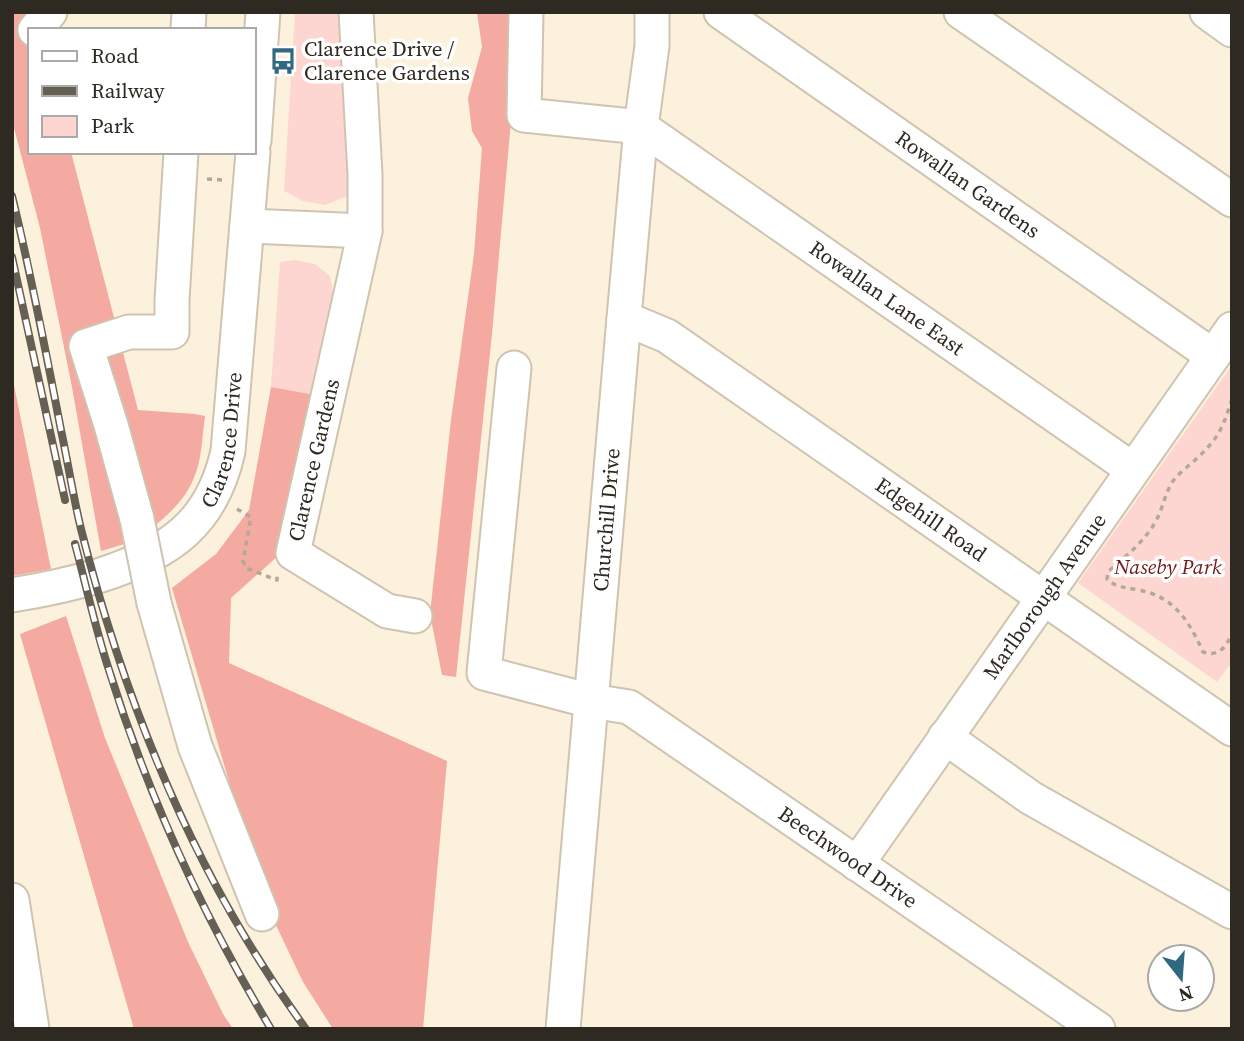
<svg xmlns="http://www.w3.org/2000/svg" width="1244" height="1041" viewBox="0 0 1244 1041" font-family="'Source Serif 4',serif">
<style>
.green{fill:#fed6d1}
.forest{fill:#f4a9a1}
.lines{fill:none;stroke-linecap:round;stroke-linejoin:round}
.minor-casing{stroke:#cec4af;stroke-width:37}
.path{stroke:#b2a999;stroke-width:3.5;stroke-dasharray:5 5;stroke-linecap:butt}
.minor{stroke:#fff;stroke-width:33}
.rail-casing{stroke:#655f54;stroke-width:8}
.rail{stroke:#fff;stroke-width:5;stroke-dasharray:16;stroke-linecap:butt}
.minor-bridge-casing{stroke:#cec4af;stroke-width:37;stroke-linecap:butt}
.minor-bridge{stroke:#fff;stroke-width:33}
.labels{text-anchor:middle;stroke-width:7;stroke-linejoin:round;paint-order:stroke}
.poi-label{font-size:21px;fill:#2e2a22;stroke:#fff;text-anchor:start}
.street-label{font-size:21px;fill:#2e2a22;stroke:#fff}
.park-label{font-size:21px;font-style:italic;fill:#711b1b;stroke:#fff}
</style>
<rect width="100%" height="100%" fill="#fcf1dc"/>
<path class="green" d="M 295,12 L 338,12 C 346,73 351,134 348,196 L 325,205 L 303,201 L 284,191 Z
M 295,260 L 315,264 L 330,276 L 333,292 L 310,394 L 271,387 L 280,262 Z
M 1232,365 L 1232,662 L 1217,682 L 1078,583 Z"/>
<path class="forest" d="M 12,12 L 39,12 L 30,30 L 30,152 L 71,152 L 138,410 L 195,414 L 205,416 C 202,437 202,461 193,480 C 183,505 151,532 127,543 C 119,546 110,548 101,551 L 72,387 L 40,228 L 12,120 Z
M 477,12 L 526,12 L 511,121 L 492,334 L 456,677 L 442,675 L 430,614 L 451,420 L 474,254 L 482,148 L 472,131 L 468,98 L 482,47 Z
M 12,375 L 51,569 L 12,576 Z
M 271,387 L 310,394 L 279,555 L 231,598 L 229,663 L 447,761 L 423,1029 L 333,1029 L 303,982 L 264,900 L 172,588 L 216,554 L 249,510 Z
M 66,616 L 105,738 L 146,838 L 188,942 L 223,1014 L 233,1029 L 134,1029 L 20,634 Z"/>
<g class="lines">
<defs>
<g id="minor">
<path d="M 356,12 L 365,175 L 365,231 L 293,553 L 387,611 L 415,616"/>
<path id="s1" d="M 526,12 L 524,115 L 641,127 L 1132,469"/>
<path id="s2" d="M 721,12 L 1213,356"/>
<path d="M 961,12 L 1232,200"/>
<path d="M 1207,12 L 1232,30"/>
<path d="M 35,30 L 50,12"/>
<path d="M 188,30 L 189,12"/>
<path d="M 254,141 L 263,12"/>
<path d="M 247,226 L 365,231"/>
<path id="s3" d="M 624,318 L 667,336 L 1232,729"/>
<path id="s4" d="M 514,368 L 484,673 L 591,701 L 629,707 L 1098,1029"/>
<path d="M 137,519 L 111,425 L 86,346 L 129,332 L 172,332 L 172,300 L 181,152"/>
<path id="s5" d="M 12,595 C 43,590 72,584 101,575 C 169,553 212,524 228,451 L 253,152"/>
<path d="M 154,603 L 195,746 L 262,914"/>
<path d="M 945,737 L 1031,798 L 1232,912"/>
<path id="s6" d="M 857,864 L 1232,329"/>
<path d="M 12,900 L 32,1029"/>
<path id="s7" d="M 563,1029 L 624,318 L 641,127 L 652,46 L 652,12"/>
</g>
</defs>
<use href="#minor" class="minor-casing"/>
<path class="path" d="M 207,179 L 224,180
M 1232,399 C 1222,431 1217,440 1193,462 C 1186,468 1178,474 1173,481 C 1165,493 1163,508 1156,521 C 1144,542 1126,556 1108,572 L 1107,579 C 1116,588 1126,587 1138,590 C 1174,596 1189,621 1203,652 C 1219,657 1225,648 1232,634
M 237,509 L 251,517 L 243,561 L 246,568 L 277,580 L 277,573"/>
<use href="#minor" class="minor"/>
<defs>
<path id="rail" d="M 12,196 C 31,274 46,352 61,430 C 68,463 73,496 81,529 C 126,708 196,879 306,1029
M 12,257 L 65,500
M 75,544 C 86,585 95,627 108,667 C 147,793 203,916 271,1029"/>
</defs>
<use href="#rail" class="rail-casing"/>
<use href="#rail" class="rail"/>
<defs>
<path id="minor-bridge" d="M 137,519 L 154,603"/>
</defs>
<use href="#minor-bridge" class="minor-bridge-casing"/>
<use href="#minor-bridge" class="minor-bridge"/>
</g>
<defs>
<symbol id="bus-bare" viewBox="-9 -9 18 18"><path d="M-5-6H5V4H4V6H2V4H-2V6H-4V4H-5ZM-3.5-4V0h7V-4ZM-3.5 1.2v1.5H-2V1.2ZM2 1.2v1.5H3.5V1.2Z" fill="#306882" stroke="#fff" stroke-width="2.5" paint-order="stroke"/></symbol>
</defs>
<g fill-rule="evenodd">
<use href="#bus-bare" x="264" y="42" width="38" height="38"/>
</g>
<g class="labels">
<g class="poi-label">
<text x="304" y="56">Clarence Drive /<tspan x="304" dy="24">Clarence Gardens</tspan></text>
</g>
<g class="street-label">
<text dy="7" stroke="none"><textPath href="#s2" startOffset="301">Rowallan Gardens</textPath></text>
<text dy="7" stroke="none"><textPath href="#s1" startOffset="520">Rowallan Lane East</textPath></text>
<text dy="7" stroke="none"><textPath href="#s5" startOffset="289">Clarence Drive</textPath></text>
<text transform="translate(314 460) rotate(-77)" y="7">Clarence Gardens</text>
<text dy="7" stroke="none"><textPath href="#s3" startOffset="368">Edgehill Road</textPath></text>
<text dy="7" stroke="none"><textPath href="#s7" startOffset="511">Churchill Drive</textPath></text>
<text dy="7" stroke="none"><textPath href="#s6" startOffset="327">Marlborough Avenue</textPath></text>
<text dy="7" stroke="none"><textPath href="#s4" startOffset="721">Beechwood Drive</textPath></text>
</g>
<g class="park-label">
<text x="1168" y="574">Naseby Park</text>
</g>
</g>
<rect width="1244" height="1041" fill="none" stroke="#2e2a22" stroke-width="28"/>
<rect x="28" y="28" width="228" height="126" fill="#ffffff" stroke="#abaaa7" stroke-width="2"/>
<rect x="42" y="51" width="35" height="10" fill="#ffffff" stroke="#abaaa7" stroke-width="2"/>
<text x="91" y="63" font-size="21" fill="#2e2a22">Road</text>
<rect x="42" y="86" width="35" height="10" fill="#655f54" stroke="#abaaa7" stroke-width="2"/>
<text x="91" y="98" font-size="21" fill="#2e2a22">Railway</text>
<rect x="42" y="116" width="35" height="21" fill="#fed6d1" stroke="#abaaa7" stroke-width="2"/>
<text x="91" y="133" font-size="21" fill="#2e2a22">Park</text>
<g transform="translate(1181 978) rotate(163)"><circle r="33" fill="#ffffff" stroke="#abaaa7" stroke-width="2"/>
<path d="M0-5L12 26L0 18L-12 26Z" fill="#306882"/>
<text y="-10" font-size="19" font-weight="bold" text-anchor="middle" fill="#2e2a22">N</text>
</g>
</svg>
